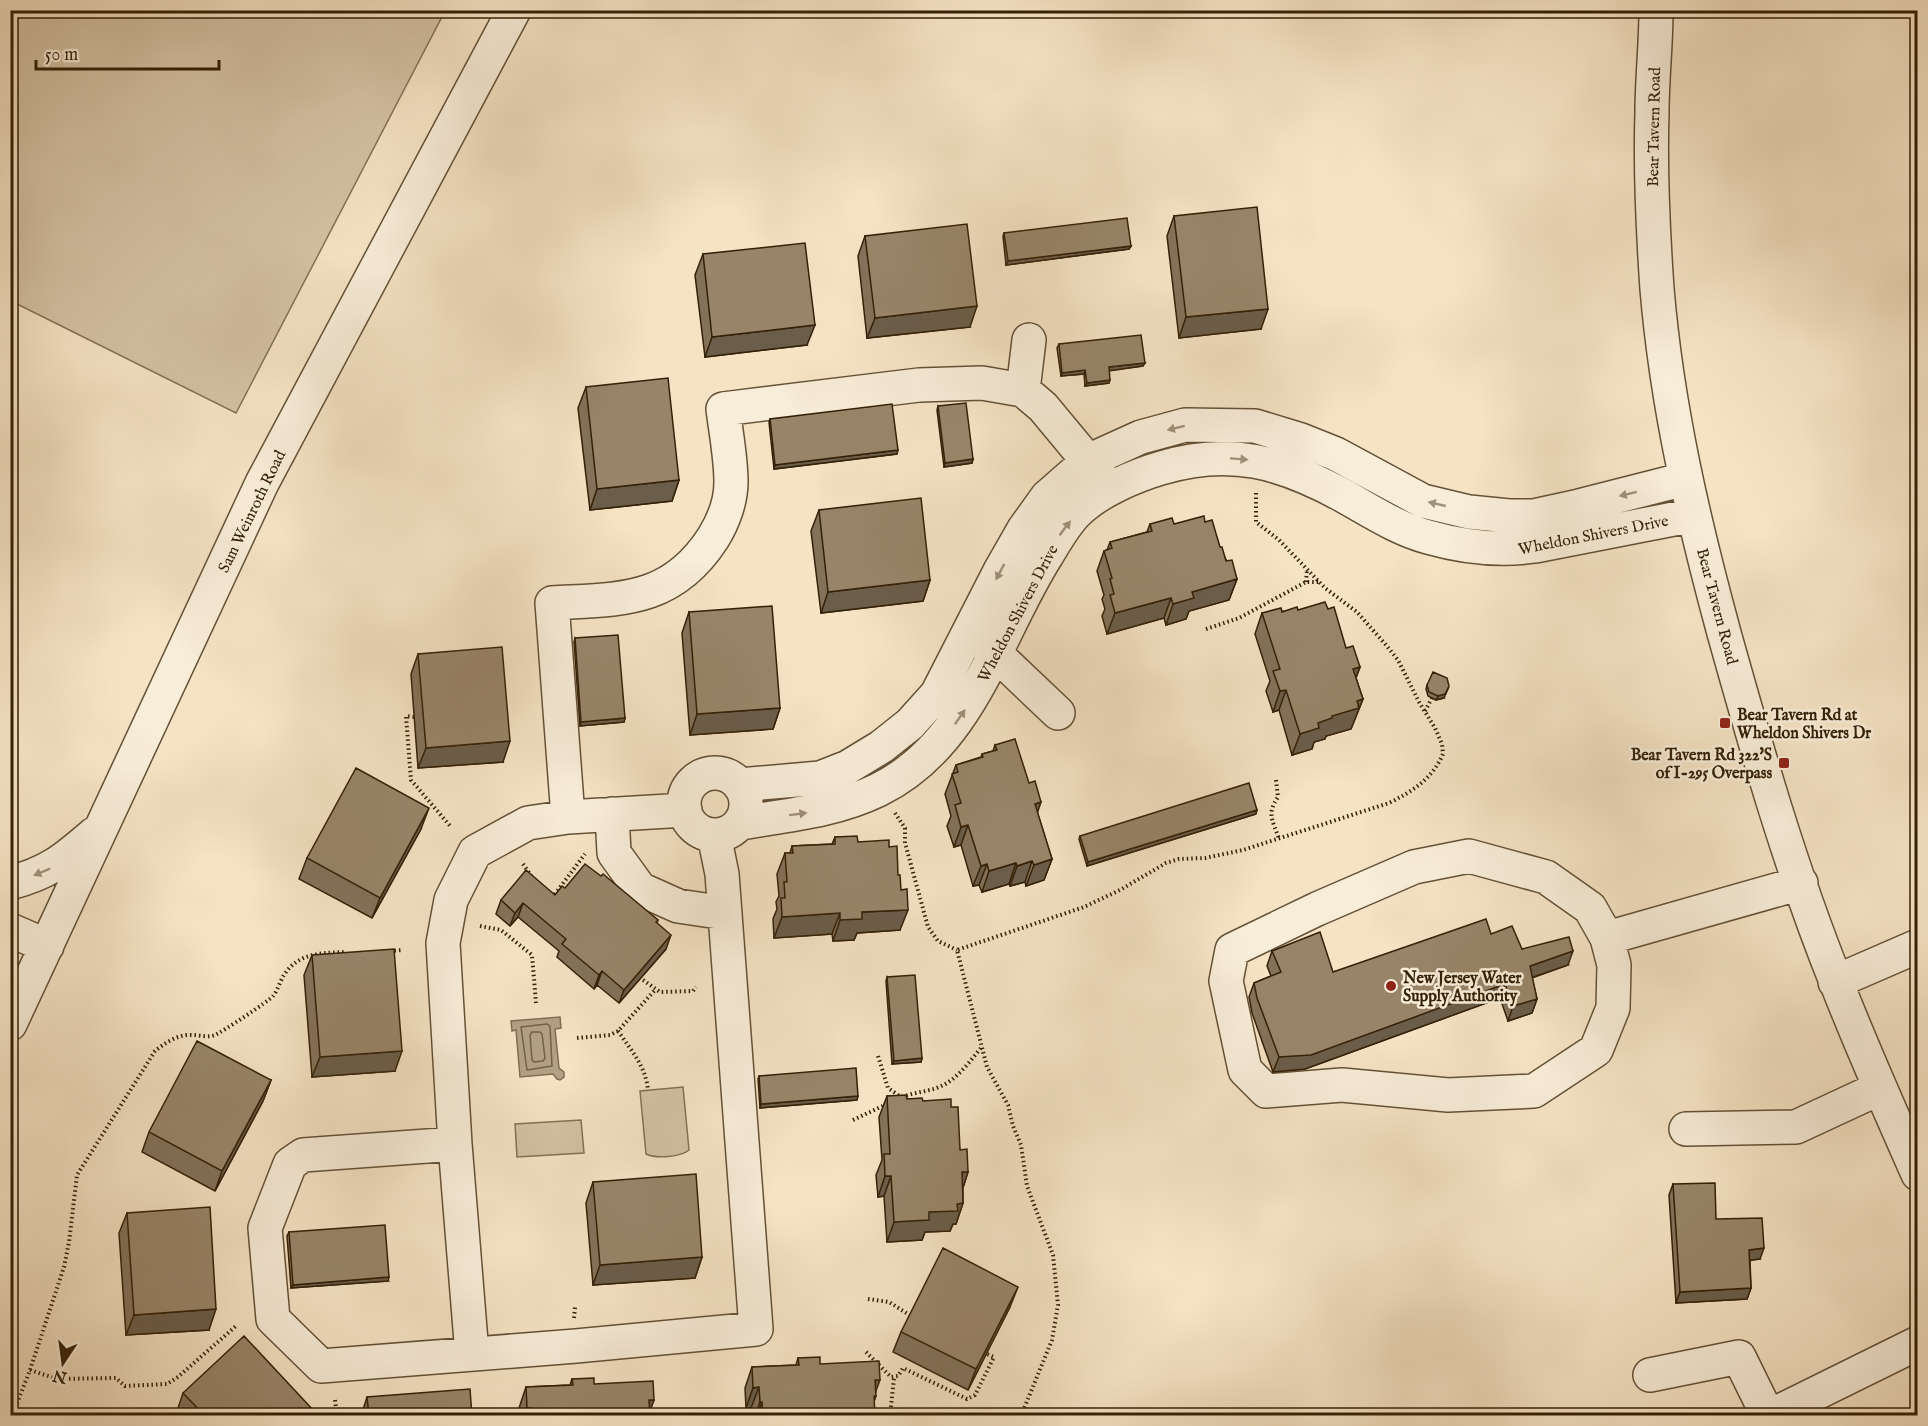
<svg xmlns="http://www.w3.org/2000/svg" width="1928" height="1426" viewBox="0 0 1928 1426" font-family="'IM FELL English',serif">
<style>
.green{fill:#d4c2a4;stroke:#847156;stroke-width:1.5}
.water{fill:#b3a184;stroke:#806d52;stroke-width:1.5}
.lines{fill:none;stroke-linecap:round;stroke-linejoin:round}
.shore{stroke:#746046;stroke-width:1.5}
.minor-casing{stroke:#645136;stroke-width:36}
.path{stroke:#342007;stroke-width:4;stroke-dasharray:1.5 3;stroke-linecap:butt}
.minor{stroke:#f8edd9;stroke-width:33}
.wall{fill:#83725a;stroke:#342007;stroke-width:1.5}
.shaded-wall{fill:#6a5d4a;stroke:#342007;stroke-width:1.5}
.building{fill:#988569;stroke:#342007;stroke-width:1.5}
.oneway{fill:#a0917a}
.poi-dot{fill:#8f2418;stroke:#f8edd9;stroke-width:2}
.labels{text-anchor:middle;stroke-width:5;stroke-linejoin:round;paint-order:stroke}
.street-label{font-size:16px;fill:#342007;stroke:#f8edd9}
.poi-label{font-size:16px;font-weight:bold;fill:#342007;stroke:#f8edd9;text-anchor:start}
</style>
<rect width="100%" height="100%" fill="#f5e3c4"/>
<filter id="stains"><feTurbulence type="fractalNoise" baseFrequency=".00333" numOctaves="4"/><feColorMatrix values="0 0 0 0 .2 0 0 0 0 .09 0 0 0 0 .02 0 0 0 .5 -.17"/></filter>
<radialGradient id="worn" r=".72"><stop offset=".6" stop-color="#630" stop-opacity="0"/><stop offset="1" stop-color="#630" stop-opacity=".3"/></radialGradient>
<path class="green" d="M 10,11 L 445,11 L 236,413 L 11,301 Z
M 683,1087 L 689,1150 C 681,1157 656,1159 646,1154 L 640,1091 Z
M 581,1120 L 584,1153 L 517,1157 L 515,1124 Z"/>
<path class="water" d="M 560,1017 L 561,1028 L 555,1029 L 559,1068 L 564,1072 L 564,1077 L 560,1080 L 557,1079 L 553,1074 L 520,1077 L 516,1030 L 512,1031 L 511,1021 Z"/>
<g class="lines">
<path class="shore" d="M 547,1024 L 550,1026 L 552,1066 L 527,1070 L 521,1027 Z
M 532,1032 L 540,1032 L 542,1034 L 545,1058 L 543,1061 L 534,1062 L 532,1060 L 530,1035 Z"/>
<defs>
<path id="minor" d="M 1656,10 C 1656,45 1652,79 1652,113 C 1650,172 1653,231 1657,289 C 1667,407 1693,519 1724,633 C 1757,751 1791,870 1837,984 C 1862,1048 1890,1111 1918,1174
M 1023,390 L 1029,340
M 979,638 L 1058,713
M684 804a31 31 0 1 1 62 0a31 31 0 1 1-62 0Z
M 739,785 L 820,778 L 848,767 L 881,747 L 910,724 L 937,694 L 1000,571 L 1024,529 L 1047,497 L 1088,461 L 1141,437 L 1185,425 L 1255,426 L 1301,440 L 1336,454 L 1423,501 L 1469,512 L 1509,516 L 1533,516 L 1579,506 L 1685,479
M 685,810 L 568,817 L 528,823 L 475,852 L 451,900 L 443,943 L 455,1144 L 303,1155 L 290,1164 L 265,1228 L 273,1319 L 321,1366 L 576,1346 L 756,1329 L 722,874 L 714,835
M 612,814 L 614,853 L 640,889 L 678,906 L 725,913
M 568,817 L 552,603 C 620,599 671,603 713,538 C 723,522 731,501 731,482 C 731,458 726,433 723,409 L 919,385 L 982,383 L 1023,390 L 1043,407 L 1102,478
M 740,823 C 788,815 835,811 878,790 C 971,745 996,635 1047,555 C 1056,540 1066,522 1078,511 C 1099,491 1134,476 1161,468 C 1230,447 1282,462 1344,496 C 1371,511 1398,529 1428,537 C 1463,547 1499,551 1535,546 L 1694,515
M 1469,856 L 1546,877 L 1590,908 L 1607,938 L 1614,965 L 1613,1008 L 1596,1050 L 1534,1091 L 1448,1095 L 1342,1085 L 1266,1091 L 1245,1070 L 1226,981 L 1232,950 L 1317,909 L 1414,867 Z
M 10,883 C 49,873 65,859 94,834
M 10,930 L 47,946
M 1607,938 L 1801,883
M 1835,982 L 1918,946
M 10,1024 L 262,483 L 514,10
M 1686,1129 L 1796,1127 L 1880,1088
M 455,1144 L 472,1354
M 1650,1375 L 1739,1357 L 1768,1416
M 1770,1416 L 1918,1343"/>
</defs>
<use href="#minor" class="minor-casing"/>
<path class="path" d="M 1306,582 L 1307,569
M 1206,629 L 1239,618 L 1306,582 L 1319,582
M 1425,711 L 1432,698
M 414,717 L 406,716 L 411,780 L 451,827
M 1276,780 L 1278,797 C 1266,815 1273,820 1279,839
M 895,813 L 905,828 L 905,843 L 928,927 L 938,941 L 957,950
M 523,864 L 532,877
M 552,898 L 585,854
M 480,926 L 501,930 L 532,955 L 536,1003
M 390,951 L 403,950
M 643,980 L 660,992 L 693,991 L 696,987
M 618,1031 C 631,1050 646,1067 648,1090
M 577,1038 L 610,1035 L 618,1031 L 655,990
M 878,1056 L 888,1088 L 901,1097
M 902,1097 C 915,1092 927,1092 939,1087 C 957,1080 969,1062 981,1048
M 853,1120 L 887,1104
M 868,1299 L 889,1302 L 911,1316
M 574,1318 L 575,1307
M 866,1352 L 891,1377 L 898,1376 L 903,1368 L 967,1399 L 975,1395 L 994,1357 L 987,1354
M 30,1370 L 57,1379 L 116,1378 L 125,1386 L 167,1384 L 178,1377 L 236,1326
M 335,1400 L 337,1416
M 12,1416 L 30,1370 L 64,1267 L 69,1242 L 77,1175 L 155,1051 C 165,1043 178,1034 192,1035 C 200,1035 208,1038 215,1035 C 222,1032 269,1001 273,996 C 278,990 280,981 284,975 C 299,952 322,953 346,952
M 890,1416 L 894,1378
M 1021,1416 L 1052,1340 L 1058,1305 L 1053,1255 L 1027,1186 L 1021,1145 L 1013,1126 L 1008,1105 L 987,1067 L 957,950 L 1084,907 L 1120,890 L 1166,863 L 1179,859 L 1205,858 L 1243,850 L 1389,803 C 1413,791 1432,779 1443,754 L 1442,744 L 1435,728 L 1419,702 L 1398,660 L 1386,645 L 1357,612 L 1325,588 L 1279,540 L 1256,522 L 1256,491"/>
<use href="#minor" class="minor"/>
</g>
<path class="wall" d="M 1174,216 L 1261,329 L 1179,338 L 1167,236 Z
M 1004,233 L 1131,246 L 1129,249 L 1006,265 L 1003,236 Z
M 865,236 L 970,327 L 867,338 L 858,256 Z
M 703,254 L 807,345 L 705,357 L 695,275 Z
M 1059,344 L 1143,366 L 1109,370 L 1109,383 L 1085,386 L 1084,374 L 1061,376 L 1057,348 Z
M 586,387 L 679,480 L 672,501 L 590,510 L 578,408 Z
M 938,406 L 973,459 L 972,463 L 944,467 L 937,410 Z
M 770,419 L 897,454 L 774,469 L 769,422 Z
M 819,510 L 930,580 L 923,601 L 821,613 L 811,531 Z
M 1205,522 L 1237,579 L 1229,600 L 1189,611 L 1186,619 L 1166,625 L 1164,618 L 1107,634 L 1102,616 L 1105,609 L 1102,599 L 1104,595 L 1097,571 L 1104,551 L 1107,550 L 1110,542 L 1147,532 L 1150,524 L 1174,524 Z
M 1328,609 L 1346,648 L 1360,667 L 1356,678 L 1363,699 L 1351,729 L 1326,736 L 1325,739 L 1314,742 L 1312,749 L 1292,755 L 1279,710 L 1273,712 L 1266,691 L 1270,681 L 1255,634 L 1262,613 L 1298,610 Z
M 689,612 L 780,708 L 773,729 L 690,735 L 682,633 Z
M 575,638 L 625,718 L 624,722 L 580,726 L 574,642 Z
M 418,654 L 503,762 L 418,768 L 411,674 Z
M 1427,685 L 1444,698 L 1436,700 L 1428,696 L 1426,689 Z
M 995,745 L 1037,812 L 1052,859 L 1044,880 L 1026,886 L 1025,882 L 1010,886 L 1009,884 L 982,892 L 979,885 L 973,886 L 961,845 L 954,847 L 947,826 L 951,816 L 945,794 L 956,765 L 981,757 L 982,754 L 993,751 Z
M 1256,814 L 1087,866 L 1079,839 L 1080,836 Z
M 421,829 L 372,918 L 299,879 L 307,858 Z
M 835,837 L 858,842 L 900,930 L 857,933 L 854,940 L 833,941 L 832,934 L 774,938 L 773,919 L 777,909 L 776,902 L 779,896 L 777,874 L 785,853 L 790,853 L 792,846 L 832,844 Z
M 601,876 L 658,920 L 657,923 L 666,949 L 619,1003 L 597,985 L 594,989 L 557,957 L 559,951 L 518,917 L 510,926 L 496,914 L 501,900 L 555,895 L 565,888 Z
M 1491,934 L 1522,949 L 1568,965 L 1532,978 L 1537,999 L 1532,1013 L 1508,1021 L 1500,998 L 1305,1069 L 1273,1072 L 1252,1013 L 1249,997 L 1254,983 L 1271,976 L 1267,966 L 1272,951 L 1333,972 Z
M 312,955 L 395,1071 L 312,1077 L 304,975 Z
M 887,977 L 922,1058 L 921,1062 L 892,1064 L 886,981 Z
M 759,1076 L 857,1100 L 760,1108 L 758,1079 Z
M 271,1080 L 263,1101 L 215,1191 L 142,1152 L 149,1132 Z
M 887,1096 L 923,1101 L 951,1107 L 960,1150 L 968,1172 L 963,1188 L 963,1203 L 956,1224 L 953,1224 L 950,1231 L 925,1232 L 922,1240 L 887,1242 L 884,1196 L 878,1197 L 876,1175 L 882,1160 L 879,1117 Z
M 593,1182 L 702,1257 L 695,1278 L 593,1285 L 586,1203 Z
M 1673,1184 L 1716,1219 L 1760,1259 L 1750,1260 L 1751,1288 L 1747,1299 L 1676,1303 L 1669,1195 Z
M 127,1213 L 209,1330 L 126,1335 L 119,1233 Z
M 289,1232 L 388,1281 L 291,1288 L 287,1236 Z
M 1010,1307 L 968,1390 L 893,1352 L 901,1332 Z
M 798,1358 L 820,1364 L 876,1390 L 874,1402 L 875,1416 L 752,1416 L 751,1408 L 746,1408 L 745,1388 L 752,1367 L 796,1365 Z
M 572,1379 L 654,1400 L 650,1410 L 650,1416 L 519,1416 L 519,1408 L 526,1387 L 570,1385 Z
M 183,1393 L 314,1411 L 313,1416 L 178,1416 L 176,1414 Z
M 367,1397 L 472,1416 L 361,1416 Z"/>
<path class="shaded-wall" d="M 1131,246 L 1129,249 L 1006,265 L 1008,261 Z
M 977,306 L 970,327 L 867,338 L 875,318 Z
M 1268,309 L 1261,329 L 1179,338 L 1186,317 Z
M 815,325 L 807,345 L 705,357 L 712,337 Z
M 1145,363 L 1143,366 L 1108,371 L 1109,367 Z
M 1085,370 L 1084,374 L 1061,376 L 1062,373 Z
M 1110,380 L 1109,383 L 1085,386 L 1087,383 Z
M 898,450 L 897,454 L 774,469 L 775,465 Z
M 973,459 L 972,463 L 944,467 L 945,463 Z
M 679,480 L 672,501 L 590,510 L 597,489 Z
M 1237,579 L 1229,600 L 1189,611 L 1186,619 L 1166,625 L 1173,604 L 1192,592 Z
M 930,580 L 923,601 L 821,613 L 828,592 Z
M 1171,598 L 1164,618 L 1107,634 L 1115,613 Z
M 1360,667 L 1352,688 L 1353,669 Z
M 1448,689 L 1444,698 L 1436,700 L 1438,696 Z
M 1286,690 L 1279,710 L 1273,712 L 1280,691 Z
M 1363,699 L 1351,729 L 1326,736 L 1325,739 L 1314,742 L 1312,749 L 1292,755 L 1300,734 L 1318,723 L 1332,716 L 1357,701 Z
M 780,708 L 773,729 L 690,735 L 697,714 Z
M 625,718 L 624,722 L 580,726 L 581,722 Z
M 510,741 L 503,762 L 418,768 L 426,748 Z
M 1041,802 L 1034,823 L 1035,804 Z
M 429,808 L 421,829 L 372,918 L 380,898 Z
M 1257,810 L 1256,814 L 1087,866 L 1088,862 Z
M 968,825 L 961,845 L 954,847 L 961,827 Z
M 1052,859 L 1044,880 L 1026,886 L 1034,865 Z
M 1032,861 L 1025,882 L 1010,886 L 1017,866 Z
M 1016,863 L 1009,884 L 982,892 L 989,871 Z
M 987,864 L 979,885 L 973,886 L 981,866 Z
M 523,903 L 518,917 L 510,926 L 515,913 Z
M 908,910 L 900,930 L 857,933 L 854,940 L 833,941 L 840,920 L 862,912 Z
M 840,913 L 832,934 L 774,938 L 782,917 Z
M 671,935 L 666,949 L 619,1003 L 624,990 Z
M 1573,951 L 1568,965 L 1524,980 L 1530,966 Z
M 602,971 L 597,985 L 594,989 L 599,975 Z
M 1505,984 L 1500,998 L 1305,1069 L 1273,1072 L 1279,1057 Z
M 1537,999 L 1532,1013 L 1508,1021 L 1513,1006 Z
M 402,1051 L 395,1071 L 312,1077 L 320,1057 Z
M 922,1058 L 921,1062 L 892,1064 L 894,1061 Z
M 271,1080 L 263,1101 L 215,1191 L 222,1171 Z
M 858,1096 L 857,1100 L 760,1108 L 761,1104 Z
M 962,1172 L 968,1172 L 961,1193 Z
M 885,1176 L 891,1176 L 884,1196 L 878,1197 Z
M 963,1203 L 956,1224 L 953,1224 L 950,1231 L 925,1232 L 922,1240 L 887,1242 L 894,1222 L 957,1204 Z
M 1764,1248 L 1760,1259 L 1745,1261 L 1749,1250 Z
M 702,1257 L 695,1278 L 593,1285 L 600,1265 Z
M 389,1277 L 388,1281 L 291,1288 L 293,1285 Z
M 1018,1287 L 1010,1307 L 968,1390 L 976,1369 Z
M 1751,1288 L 1747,1299 L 1676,1303 L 1680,1292 Z
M 216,1309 L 209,1330 L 126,1335 L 134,1315 Z
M 875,1380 L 880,1380 L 874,1396 L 876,1396 L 869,1416 Z
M 759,1387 L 751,1408 L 746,1408 L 753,1388 Z
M 649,1400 L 654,1400 L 648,1416 Z
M 760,1402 L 762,1402 L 757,1416 L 755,1416 Z
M 527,1408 L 532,1408 L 530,1416 L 524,1416 Z"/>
<path class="building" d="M 1257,207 L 1268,309 L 1186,317 L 1174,216 Z
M 1127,218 L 1131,246 L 1008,261 L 1004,233 Z
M 967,224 L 977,306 L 875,318 L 865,236 Z
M 805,243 L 815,325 L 712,337 L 703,254 Z
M 1141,335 L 1145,363 L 1109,367 L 1110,380 L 1087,383 L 1085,370 L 1062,373 L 1059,344 Z
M 668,378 L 679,480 L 597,489 L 586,387 Z
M 966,403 L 973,459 L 945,463 L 938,406 Z
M 892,404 L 898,450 L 775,465 L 770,419 Z
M 921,498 L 930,580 L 828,592 L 819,510 Z
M 1204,516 L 1205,522 L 1212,520 L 1220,547 L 1222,547 L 1226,561 L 1232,560 L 1237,579 L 1192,592 L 1194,598 L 1173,604 L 1171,598 L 1115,613 L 1110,595 L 1114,594 L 1110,579 L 1112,578 L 1104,551 L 1112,548 L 1110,542 L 1152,531 L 1150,524 L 1172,518 L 1174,524 Z
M 1325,602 L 1328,609 L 1334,607 L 1346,648 L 1353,646 L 1360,667 L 1353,669 L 1363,699 L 1357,701 L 1359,708 L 1332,716 L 1332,718 L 1318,723 L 1319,728 L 1300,734 L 1286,690 L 1280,691 L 1273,671 L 1280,669 L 1262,613 L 1281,608 L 1282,612 L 1297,607 L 1298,610 Z
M 772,606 L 780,708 L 697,714 L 689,612 Z
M 618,635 L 625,718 L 581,722 L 575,638 Z
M 502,647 L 510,741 L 426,748 L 418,654 Z
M 1433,672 L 1447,678 L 1449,686 L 1445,694 L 1438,696 L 1429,692 L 1427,685 Z
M 1015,739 L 1029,783 L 1035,781 L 1041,802 L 1035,804 L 1052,859 L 1034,865 L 1032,861 L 1017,866 L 1016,863 L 989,871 L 987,864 L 981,866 L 968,825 L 961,827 L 955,805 L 961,803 L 952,774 L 958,772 L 956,765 L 983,757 L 982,754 L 997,750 L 995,745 Z
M 356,768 L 429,808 L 380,898 L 307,858 Z
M 1249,783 L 1257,810 L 1088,862 L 1080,836 Z
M 857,836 L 858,842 L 889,840 L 889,847 L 897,846 L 898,875 L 900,875 L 901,890 L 907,889 L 908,910 L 862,912 L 862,919 L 840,920 L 840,913 L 782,917 L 781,898 L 785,898 L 784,882 L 787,882 L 785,853 L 793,853 L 792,846 L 835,844 L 835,837 Z
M 585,864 L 601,876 L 603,874 L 658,920 L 656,922 L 671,935 L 624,990 L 602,971 L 599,975 L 562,944 L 566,939 L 523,903 L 515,913 L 501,900 L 526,870 L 555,895 L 562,886 L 565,888 Z
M 1486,919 L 1491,934 L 1512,926 L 1522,949 L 1569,937 L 1573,951 L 1530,966 L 1537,999 L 1513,1006 L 1505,984 L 1311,1055 L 1279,1057 L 1257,998 L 1254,983 L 1281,972 L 1272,951 L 1320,932 L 1333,972 Z
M 394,949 L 402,1051 L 320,1057 L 312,955 Z
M 915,975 L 922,1058 L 894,1061 L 887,977 Z
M 197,1041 L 271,1080 L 222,1171 L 149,1132 Z
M 856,1068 L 858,1096 L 761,1104 L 759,1076 Z
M 906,1095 L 907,1099 L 922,1098 L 923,1101 L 951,1099 L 951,1107 L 958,1107 L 960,1150 L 967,1149 L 968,1172 L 962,1172 L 963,1203 L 957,1204 L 958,1211 L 929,1212 L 929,1220 L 894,1222 L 891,1176 L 885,1176 L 884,1154 L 890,1154 L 887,1096 Z
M 696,1174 L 702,1257 L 600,1265 L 593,1182 Z
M 1715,1183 L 1716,1219 L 1762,1218 L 1764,1248 L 1749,1250 L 1751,1288 L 1680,1292 L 1673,1184 Z
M 210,1207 L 216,1309 L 134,1315 L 127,1213 Z
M 385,1225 L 389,1277 L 293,1285 L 289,1232 Z
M 943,1248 L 1018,1287 L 976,1369 L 901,1332 Z
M 244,1336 L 314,1411 L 309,1416 L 205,1416 L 183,1393 Z
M 820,1357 L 820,1364 L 879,1361 L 880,1380 L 875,1380 L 876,1396 L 874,1396 L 875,1416 L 763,1416 L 762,1402 L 760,1402 L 759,1387 L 753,1388 L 752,1367 L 799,1365 L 798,1358 Z
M 594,1378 L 594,1384 L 653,1381 L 654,1400 L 649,1400 L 650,1416 L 533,1416 L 532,1408 L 527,1408 L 526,1387 L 573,1385 L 572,1379 Z
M 470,1389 L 472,1416 L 369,1416 L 367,1397 Z"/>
<defs><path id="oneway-solid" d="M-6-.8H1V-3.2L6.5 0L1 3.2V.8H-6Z" transform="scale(1.5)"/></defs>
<g class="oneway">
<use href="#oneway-solid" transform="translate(1176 428) rotate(166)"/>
<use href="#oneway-solid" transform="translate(1239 459) rotate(4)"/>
<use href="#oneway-solid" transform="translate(1628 494) rotate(166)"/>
<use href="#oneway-solid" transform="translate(1437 504) rotate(-167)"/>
<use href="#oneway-solid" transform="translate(1065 528) rotate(-53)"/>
<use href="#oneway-solid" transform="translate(1000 572) rotate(118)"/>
<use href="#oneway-solid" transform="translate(960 717) rotate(-55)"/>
<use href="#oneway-solid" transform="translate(798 814) rotate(-7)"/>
<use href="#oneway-solid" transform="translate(42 872) rotate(157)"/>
</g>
<g class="poi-dot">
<rect x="1719" y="717" width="12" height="12" rx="3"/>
<rect x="1778" y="757" width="12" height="12" rx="3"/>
<circle cx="1391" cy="986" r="6"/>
</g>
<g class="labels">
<g class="street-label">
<text transform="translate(1653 127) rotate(-89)" y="6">Bear Tavern Road</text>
<text transform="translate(251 511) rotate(-64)" y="6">Sam Weinroth Road</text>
<text transform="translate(1593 534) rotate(-11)" y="6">Wheldon Shivers Drive</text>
<text transform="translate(1718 606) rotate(75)" y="6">Bear Tavern Road</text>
<text transform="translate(1017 613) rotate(-62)" y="6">Wheldon Shivers Drive</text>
</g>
<g class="poi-label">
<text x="1737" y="720">Bear Tavern Rd at<tspan x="1737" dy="18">Wheldon Shivers Dr</tspan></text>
<text x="1772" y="760" text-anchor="end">Bear Tavern Rd 322'S<tspan x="1772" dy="18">of I-295 Overpass</tspan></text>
<text x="1403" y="983">New Jersey Water<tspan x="1403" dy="18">Supply Authority</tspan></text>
</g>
</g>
<rect width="1928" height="1426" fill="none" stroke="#f5e3c4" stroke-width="36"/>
<rect x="12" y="12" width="1904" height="1402" fill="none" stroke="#342007" stroke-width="3"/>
<rect x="18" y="18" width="1892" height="1390" fill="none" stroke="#342007" stroke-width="1.5"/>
<g transform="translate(63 1363) rotate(193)" stroke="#f8edd9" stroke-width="4.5" paint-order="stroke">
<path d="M0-4.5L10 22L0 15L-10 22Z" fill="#342007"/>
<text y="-9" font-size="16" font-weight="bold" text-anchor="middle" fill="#342007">N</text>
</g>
<path d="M36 60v9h183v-9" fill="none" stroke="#342007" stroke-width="3"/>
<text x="45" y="60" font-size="18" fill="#342007" stroke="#f8edd9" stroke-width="4.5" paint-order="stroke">50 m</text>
<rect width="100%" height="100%" filter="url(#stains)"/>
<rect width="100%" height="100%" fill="url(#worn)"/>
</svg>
